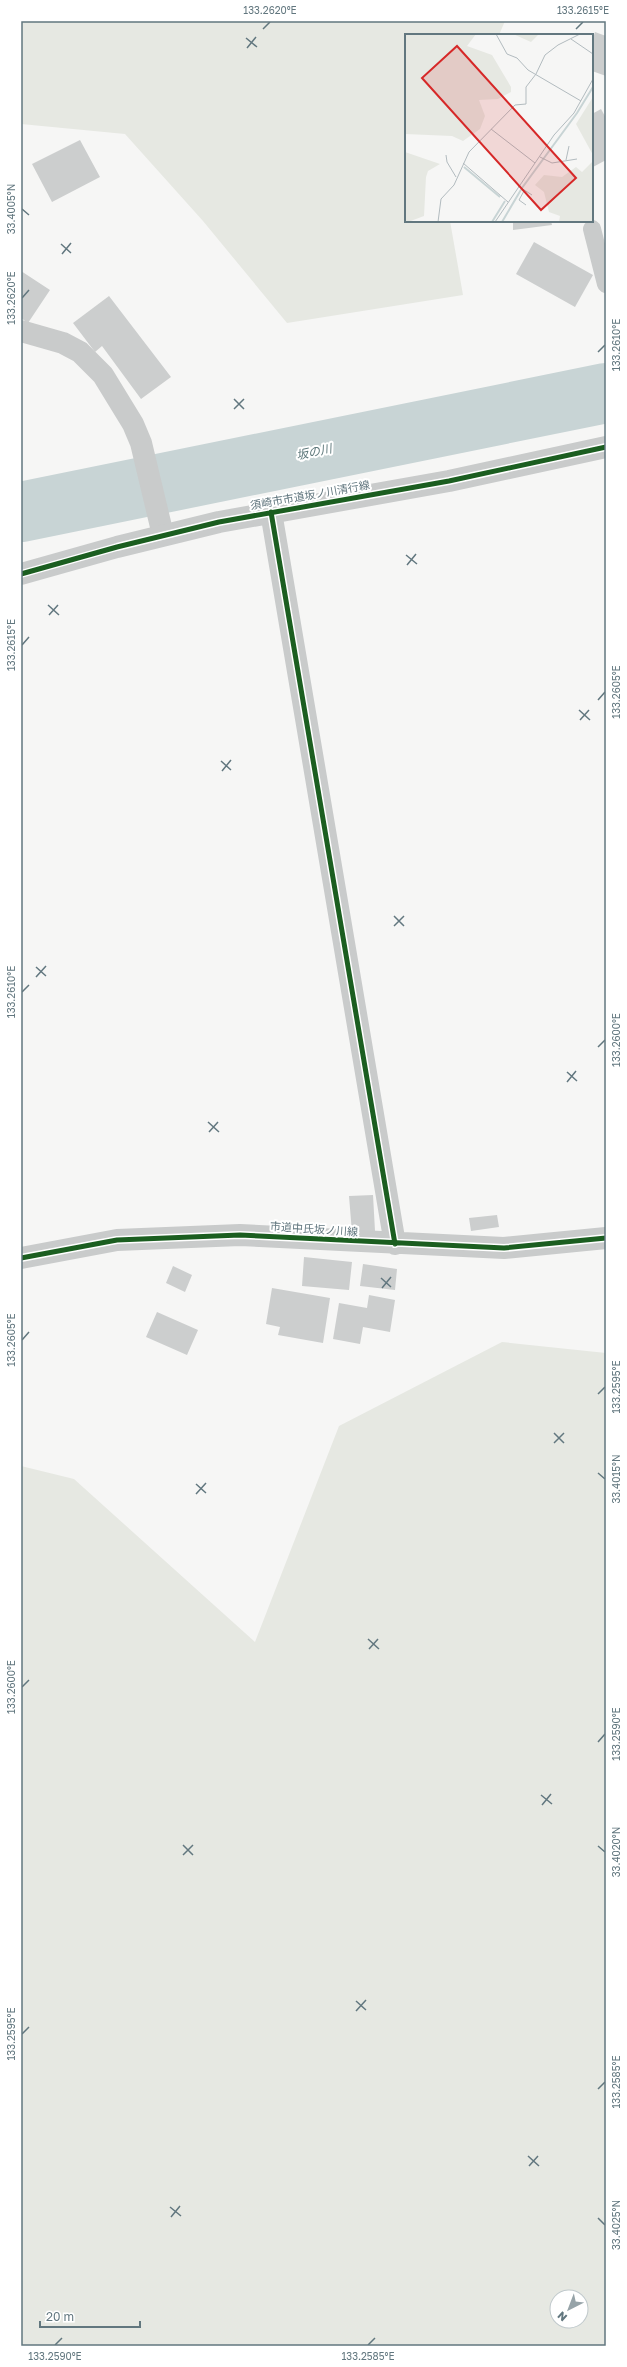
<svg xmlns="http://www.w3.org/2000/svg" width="627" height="2367" viewBox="0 0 627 2367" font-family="'Golos Text','Noto Sans JP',sans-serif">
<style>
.green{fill:#e6e8e2;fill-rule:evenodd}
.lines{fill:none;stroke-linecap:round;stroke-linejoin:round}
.river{stroke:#c8d4d5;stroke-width:60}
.building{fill:#cccece}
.service{stroke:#c9cbcb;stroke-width:18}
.minor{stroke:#c9cbcb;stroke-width:22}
.tertiary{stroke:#c9cbcb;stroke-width:22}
.cycleway-casing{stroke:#fff;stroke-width:8}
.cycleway{stroke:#1b5e20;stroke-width:5}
.ticks{fill:none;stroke:#62777f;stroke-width:1.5}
.labels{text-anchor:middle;stroke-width:4;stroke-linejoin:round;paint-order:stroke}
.street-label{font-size:11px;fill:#62777f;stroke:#fff}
.water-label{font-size:12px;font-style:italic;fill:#5d777a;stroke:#fff}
.inset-river{fill:none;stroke:#c8d4d5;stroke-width:2}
.inset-road{fill:none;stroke:#b2bbbf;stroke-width:1}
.view{fill:#d62828;fill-opacity:0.15;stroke:#d62828;stroke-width:2}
.inset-edge{fill:none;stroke:#62777f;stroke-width:2}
.neatline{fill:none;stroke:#62777f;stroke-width:1.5}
.ticks-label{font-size:10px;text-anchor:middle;fill:#62777f}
</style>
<rect width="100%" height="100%" fill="#f6f6f5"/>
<path class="green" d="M 21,21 L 505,21 L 499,35 L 406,35 L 406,221 L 450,221 L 463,295 L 287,323 L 203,221 L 125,134 L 21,124 Z
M 502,1342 L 606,1353 L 606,2346 L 21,2346 L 21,1466 L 74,1479 L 255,1642 L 339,1426 ZM 557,2297 L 581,2297 L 581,2321 L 557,2321 Z"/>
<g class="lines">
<path class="river" d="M 21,512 L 606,393"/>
</g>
<path class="building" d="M 595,32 L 606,36 L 606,76 L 592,71 L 592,41 Z
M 601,109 L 606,118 L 606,160 L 593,167 L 592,114 Z
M 80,140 L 100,177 L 52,202 L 32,164 Z
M 513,221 L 551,221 L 552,225 L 513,230 Z
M 534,242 L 593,275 L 575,307 L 516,274 Z
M 21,271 L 50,290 L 28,323 L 21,318 Z
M 109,296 L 171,377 L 141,399 L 102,346 L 95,352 L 73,323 Z
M 373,1195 L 375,1231 L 352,1233 L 349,1196 Z
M 497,1215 L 499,1227 L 471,1231 L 469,1218 Z
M 304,1257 L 352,1262 L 349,1290 L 302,1286 Z
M 363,1264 L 397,1269 L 395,1290 L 360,1286 Z
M 173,1266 L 192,1275 L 185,1292 L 166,1283 Z
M 272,1288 L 330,1298 L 323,1343 L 278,1335 L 280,1327 L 266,1324 Z
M 369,1295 L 395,1300 L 390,1332 L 363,1327 L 360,1344 L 333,1339 L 339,1303 L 367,1308 Z
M 157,1312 L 198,1330 L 187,1355 L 146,1337 Z"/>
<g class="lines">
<path class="service" d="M 592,229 L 606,284"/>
<path class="minor" d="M 21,331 L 63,343 L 80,352 L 103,375 L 133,424 L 141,443 L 163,535
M 271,512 L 395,1244
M 21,1258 L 117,1240 L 240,1235 L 504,1248 L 606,1238"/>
<path class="tertiary" d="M 21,574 L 117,547 L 219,522 L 449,481 L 606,447"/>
<defs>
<path id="cycleway" d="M 271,512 L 395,1244
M 21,574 L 117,547 L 219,522 L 449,481 L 606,447
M 21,1258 L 117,1240 L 240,1235 L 504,1248 L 606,1238"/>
</defs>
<use href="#cycleway" class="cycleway-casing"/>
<use href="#cycleway" class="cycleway"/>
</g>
<path class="ticks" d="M 263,29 L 270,22M 576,29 L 583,22M 246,38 L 257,47M 247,48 L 256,37M 22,209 L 29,215M 61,244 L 71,253M 62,254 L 71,243M 22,298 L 29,290M 598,352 L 605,345M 234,399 L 244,409M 234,409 L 244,399M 406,555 L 417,564M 407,565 L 416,554M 48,605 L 59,615M 49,615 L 58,605M 22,645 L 29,637M 598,700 L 605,692M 579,710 L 590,720M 580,720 L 589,710M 221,761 L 231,770M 222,771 L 231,760M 394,916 L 404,926M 394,926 L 404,916M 36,967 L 46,976M 36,977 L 46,966M 22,992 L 29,985M 598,1047 L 605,1040M 567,1072 L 577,1081M 567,1082 L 576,1071M 208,1122 L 219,1132M 209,1132 L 218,1122M 381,1278 L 391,1287M 382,1288 L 391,1277M 22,1340 L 29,1332M 598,1394 L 605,1387M 554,1433 L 564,1443M 554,1443 L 564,1433M 598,1473 L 605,1479M 196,1484 L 206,1493M 196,1494 L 206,1483M 368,1639 L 379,1649M 369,1649 L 378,1639M 22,1687 L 29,1680M 598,1742 L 605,1734M 541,1795 L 552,1804M 542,1805 L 551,1794M 183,1845 L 193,1855M 598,1846 L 605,1852M 183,1855 L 193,1845M 356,2001 L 366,2010M 356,2011 L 366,2000M 22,2034 L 29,2027M 598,2089 L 605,2082M 528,2156 L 539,2166M 529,2166 L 538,2156M 170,2207 L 181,2216M 171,2217 L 180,2206M 598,2218 L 605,2225M 55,2345 L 62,2338M 368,2345 L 375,2338"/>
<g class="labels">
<g class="street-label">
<text transform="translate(310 495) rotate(-10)" y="4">須崎市市道坂ノ川清行線</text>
<text transform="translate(314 1229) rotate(4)" y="4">市道中氏坂ノ川線</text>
</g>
<g class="water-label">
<text transform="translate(314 452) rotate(-12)" y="4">坂の川</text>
</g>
</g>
<g transform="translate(405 34)">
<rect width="188" height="188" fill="#f6f6f5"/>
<path d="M 0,0 L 71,0 L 62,12 L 87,21 L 106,53 L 106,58 L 93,65 L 74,66 L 80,82 L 75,95 L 58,107 L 47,102 L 0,100 ZM 108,0 L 134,0 L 126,8 ZM 188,63 L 188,121 L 171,90 ZM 0,118 L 35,130 L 23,137 L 21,143 L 19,182 L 3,188 L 0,188 ZM 188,127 L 188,188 L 154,188 L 155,182 L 144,178 L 139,158 L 130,151 L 139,141 L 157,143 L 171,133 L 177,138 Z" fill="#e6e8e2"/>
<path class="inset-river" d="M 59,133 L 95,163M 87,188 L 100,167M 97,188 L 117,154 L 172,79 L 188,53"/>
<path class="inset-road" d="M 91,0 L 102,20 L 112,24 L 123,36 L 176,67M 166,5 L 188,20M 86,95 L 130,129M 41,121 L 42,128 L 51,143M 135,123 L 147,129 L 172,125M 161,126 L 164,112M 58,129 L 103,168M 113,152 L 127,161M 119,157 L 114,166 L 121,171M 33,188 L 36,165 L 49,151 L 64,118 L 110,71 L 121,70 L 121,53 L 131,40 L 140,21 L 153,11 L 175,0M 90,188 L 149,101 L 169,79 L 188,45"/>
<path class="view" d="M 52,12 L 171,144 L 136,176 L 17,44 Z"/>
<rect width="188" height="188" class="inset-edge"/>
</g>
<rect width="627" height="2367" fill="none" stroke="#ffffff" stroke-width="44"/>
<g transform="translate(569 2309) rotate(222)"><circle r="19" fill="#ffffff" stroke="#c0c9cc"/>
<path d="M0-3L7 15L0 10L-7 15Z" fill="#96a3a8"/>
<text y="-6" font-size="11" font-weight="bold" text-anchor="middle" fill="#62777f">N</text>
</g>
<path d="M40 2321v6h100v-6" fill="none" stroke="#62777f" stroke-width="2"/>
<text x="46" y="2321" font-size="12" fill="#62777f" stroke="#ffffff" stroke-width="3" paint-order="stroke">20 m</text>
<rect x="22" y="22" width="583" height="2323" class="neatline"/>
<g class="ticks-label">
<text x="270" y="14">133.2620°E</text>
<text x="583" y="14">133.2615°E</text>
<text transform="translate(11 209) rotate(-90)" y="4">33.4005°N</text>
<text transform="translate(11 298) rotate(-90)" y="4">133.2620°E</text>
<text transform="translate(616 345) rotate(-90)" y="4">133.2610°E</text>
<text transform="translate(11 645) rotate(-90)" y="4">133.2615°E</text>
<text transform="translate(616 692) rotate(-90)" y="4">133.2605°E</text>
<text transform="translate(11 992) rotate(-90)" y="4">133.2610°E</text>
<text transform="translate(616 1040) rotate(-90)" y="4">133.2600°E</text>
<text transform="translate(11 1340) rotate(-90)" y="4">133.2605°E</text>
<text transform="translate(616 1387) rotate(-90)" y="4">133.2595°E</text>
<text transform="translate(616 1479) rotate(-90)" y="4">33.4015°N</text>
<text transform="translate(11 1687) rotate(-90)" y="4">133.2600°E</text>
<text transform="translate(616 1734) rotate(-90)" y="4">133.2590°E</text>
<text transform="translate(616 1852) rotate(-90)" y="4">33.4020°N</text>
<text transform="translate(11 2034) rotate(-90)" y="4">133.2595°E</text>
<text transform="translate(616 2082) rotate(-90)" y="4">133.2585°E</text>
<text transform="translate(616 2225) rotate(-90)" y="4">33.4025°N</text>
<text x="55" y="2360">133.2590°E</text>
<text x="368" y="2360">133.2585°E</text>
</g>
</svg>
